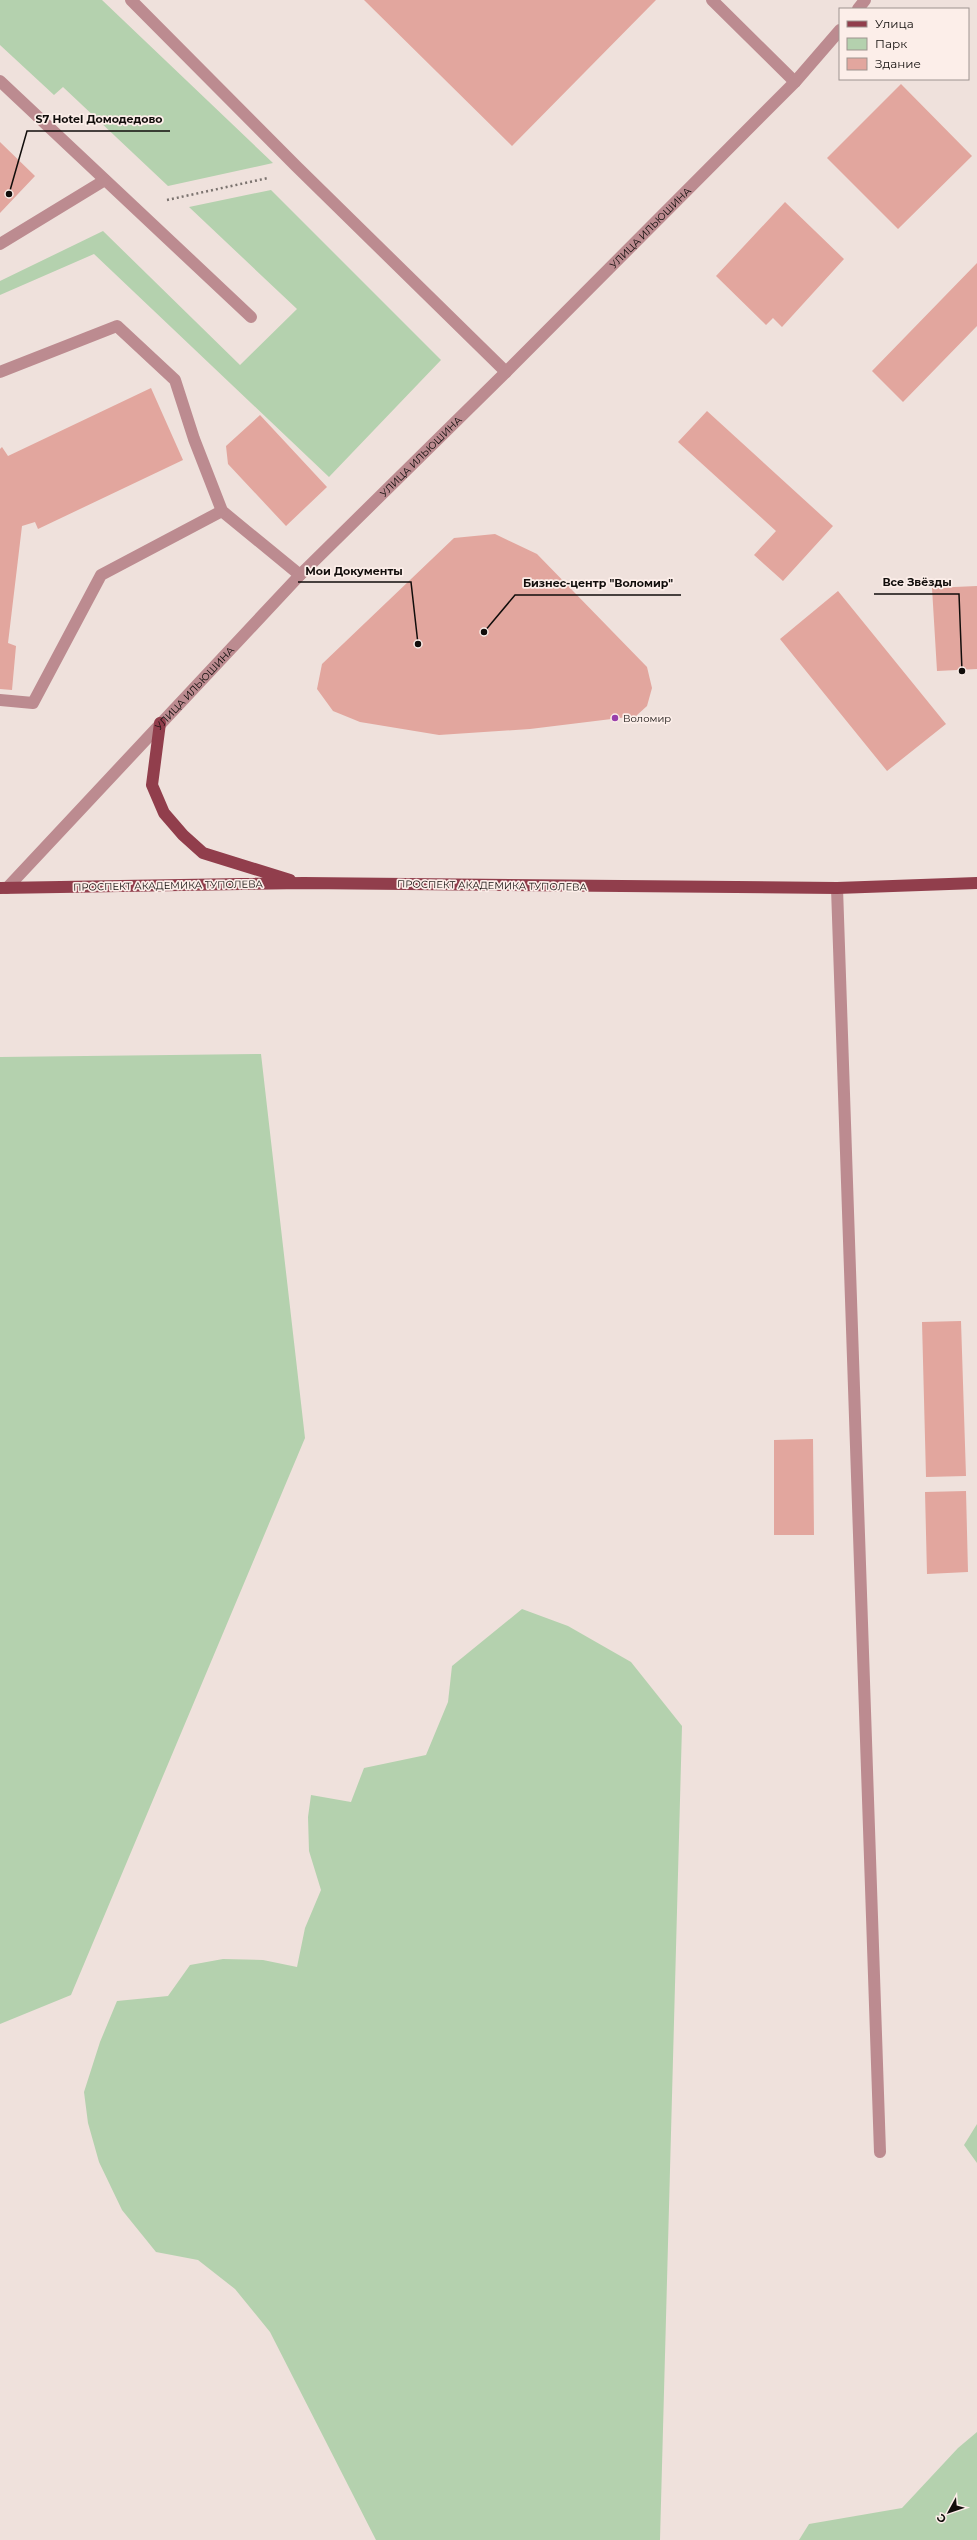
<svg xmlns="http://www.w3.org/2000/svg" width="977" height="2540" viewBox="0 0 977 2540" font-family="Montserrat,sans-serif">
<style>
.green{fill:#b4d1ae}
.building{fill:#e2a69e}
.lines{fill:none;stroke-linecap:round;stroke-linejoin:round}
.path{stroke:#7b736f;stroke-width:2.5;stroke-dasharray:2 3;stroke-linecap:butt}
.minor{stroke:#bc8b90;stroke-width:12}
.major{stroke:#913e4c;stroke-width:12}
.poi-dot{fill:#993faa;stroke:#fceee9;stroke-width:1.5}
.labels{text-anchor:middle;stroke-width:3.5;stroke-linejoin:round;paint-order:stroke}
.street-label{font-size:10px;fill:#110d0b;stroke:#fceee9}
.poi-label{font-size:10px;fill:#110d0b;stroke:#fceee9;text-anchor:start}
.leader{fill:none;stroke:#110d0b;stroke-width:1.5}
.callout-dot{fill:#110d0b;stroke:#fceee9;stroke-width:1.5}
.callout-label{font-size:11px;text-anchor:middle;font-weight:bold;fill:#110d0b;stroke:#fceee9;stroke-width:3.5;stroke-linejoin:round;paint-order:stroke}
</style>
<rect width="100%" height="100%" fill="#efe1dc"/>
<path class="green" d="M 0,0 L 102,0 L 273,163 L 168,186 L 63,87 L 54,95 L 0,45 Z
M 271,190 L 441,360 L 329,477 L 94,254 L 0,295 L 0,281 L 103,231 L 240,365 L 297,309 L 189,207 Z
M 261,1054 L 305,1438 L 71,1995 L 0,2024 L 0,1057 Z
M 522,1609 L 568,1626 L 631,1662 L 682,1726 L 660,2540 L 376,2540 L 270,2332 L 235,2289 L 198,2260 L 156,2252 L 122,2210 L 99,2162 L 88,2123 L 84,2092 L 100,2042 L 117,2001 L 168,1996 L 190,1965 L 223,1959 L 263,1960 L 297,1967 L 305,1928 L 321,1890 L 309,1851 L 308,1817 L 311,1795 L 351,1802 L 364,1768 L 426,1755 L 448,1702 L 452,1666 Z
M 977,2124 L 977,2163 L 964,2145 Z
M 977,2432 L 977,2540 L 799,2540 L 809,2524 L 902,2508 L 958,2448 Z"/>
<path class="building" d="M 364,0 L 656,0 L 512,146 Z
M 901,84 L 972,156 L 898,229 L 827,158 Z
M 0,142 L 35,176 L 0,213 Z
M 785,202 L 844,259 L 782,327 L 773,318 L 766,325 L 716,276 Z
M 977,263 L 977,326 L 903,402 L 872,371 Z
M 151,388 L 183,460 L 38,529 L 35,522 L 22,526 L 8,643 L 16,646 L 12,690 L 0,689 L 0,449 L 2,447 L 8,456 Z
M 707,411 L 833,526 L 783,581 L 754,555 L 776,531 L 678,442 Z
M 260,415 L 327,487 L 286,526 L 228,464 L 226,446 Z
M 495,534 L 537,554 L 647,667 L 652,688 L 647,706 L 636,716 L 530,729 L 439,735 L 360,722 L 333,711 L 317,689 L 322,664 L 454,538 Z
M 977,586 L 977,669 L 937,671 L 932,588 Z
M 838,591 L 946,724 L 887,771 L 780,639 Z
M 961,1321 L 966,1476 L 926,1477 L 922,1322 Z
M 813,1439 L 814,1535 L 774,1535 L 774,1440 Z
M 966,1491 L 968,1572 L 927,1574 L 925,1492 Z"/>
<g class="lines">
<path class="path" d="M 167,200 L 268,178"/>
<g class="minor">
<path d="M 131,0 L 296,166 L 506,372"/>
<path d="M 712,0 L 795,82"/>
<path d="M 858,9 L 865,0"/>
<path d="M 0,81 L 251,317"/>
<path d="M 0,244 L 105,180"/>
<path d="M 0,372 L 117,326 L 175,380 L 194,439 L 222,511 L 300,575"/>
<path d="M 0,700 L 33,703 L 101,575 L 222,511"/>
<path id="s1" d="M 7,888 L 300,575 L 506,372 L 795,82 L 840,30"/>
<path d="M 837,888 L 880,2152"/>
</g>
<path class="major" d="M 160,723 L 152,785 L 164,813 L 183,835 L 203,853 L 290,880
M 0,888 L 303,883 L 837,888 L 977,883"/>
</g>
<circle class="poi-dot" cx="615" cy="718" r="4"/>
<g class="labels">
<g class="street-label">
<text dy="4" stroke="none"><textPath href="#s1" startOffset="922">УЛИЦА ИЛЬЮШИНА</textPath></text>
<text dy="4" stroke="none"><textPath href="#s1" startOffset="598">УЛИЦА ИЛЬЮШИНА</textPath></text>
<text dy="4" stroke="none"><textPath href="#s1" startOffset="274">УЛИЦА ИЛЬЮШИНА</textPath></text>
<text transform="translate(168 885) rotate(-1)" y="4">ПРОСПЕКТ АКАДЕМИКА ТУПОЛЕВА</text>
<text transform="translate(492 885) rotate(1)" y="4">ПРОСПЕКТ АКАДЕМИКА ТУПОЛЕВА</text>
</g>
<g class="poi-label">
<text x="623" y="722">Воломир</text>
</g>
</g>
<path class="leader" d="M9 194L27 131H170M418 644L411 582H298M962 671L959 594H874M484 632L515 595H681"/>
<g class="callout-dot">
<circle cx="9" cy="194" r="4"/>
<circle cx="418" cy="644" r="4"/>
<circle cx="962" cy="671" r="4"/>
<circle cx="484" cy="632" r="4"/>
</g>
<g class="callout-label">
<text x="99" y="123">S7 Hotel Домодедово</text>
<text x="354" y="575">Мои Документы</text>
<text x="917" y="586">Все Звёзды</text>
<text x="598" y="587">Бизнес-центр "Воломир"</text>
</g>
<rect x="839" y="8" width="130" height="72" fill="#fceee9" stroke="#9e9490"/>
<rect x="847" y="21" width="20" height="6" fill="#913e4c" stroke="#9e9490"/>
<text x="875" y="28" font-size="12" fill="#110d0b">Улица</text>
<rect x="847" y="38" width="20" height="12" fill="#b4d1ae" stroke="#9e9490"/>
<text x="875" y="48" font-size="12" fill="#110d0b">Парк</text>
<rect x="847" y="58" width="20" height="12" fill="#e2a69e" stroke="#9e9490"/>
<text x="875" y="68" font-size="12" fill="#110d0b">Здание</text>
<g transform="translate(949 2512) rotate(230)" stroke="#fceee9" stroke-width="3" paint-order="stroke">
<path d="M0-3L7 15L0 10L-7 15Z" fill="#110d0b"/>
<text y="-6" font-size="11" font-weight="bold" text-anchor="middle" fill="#110d0b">С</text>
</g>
</svg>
